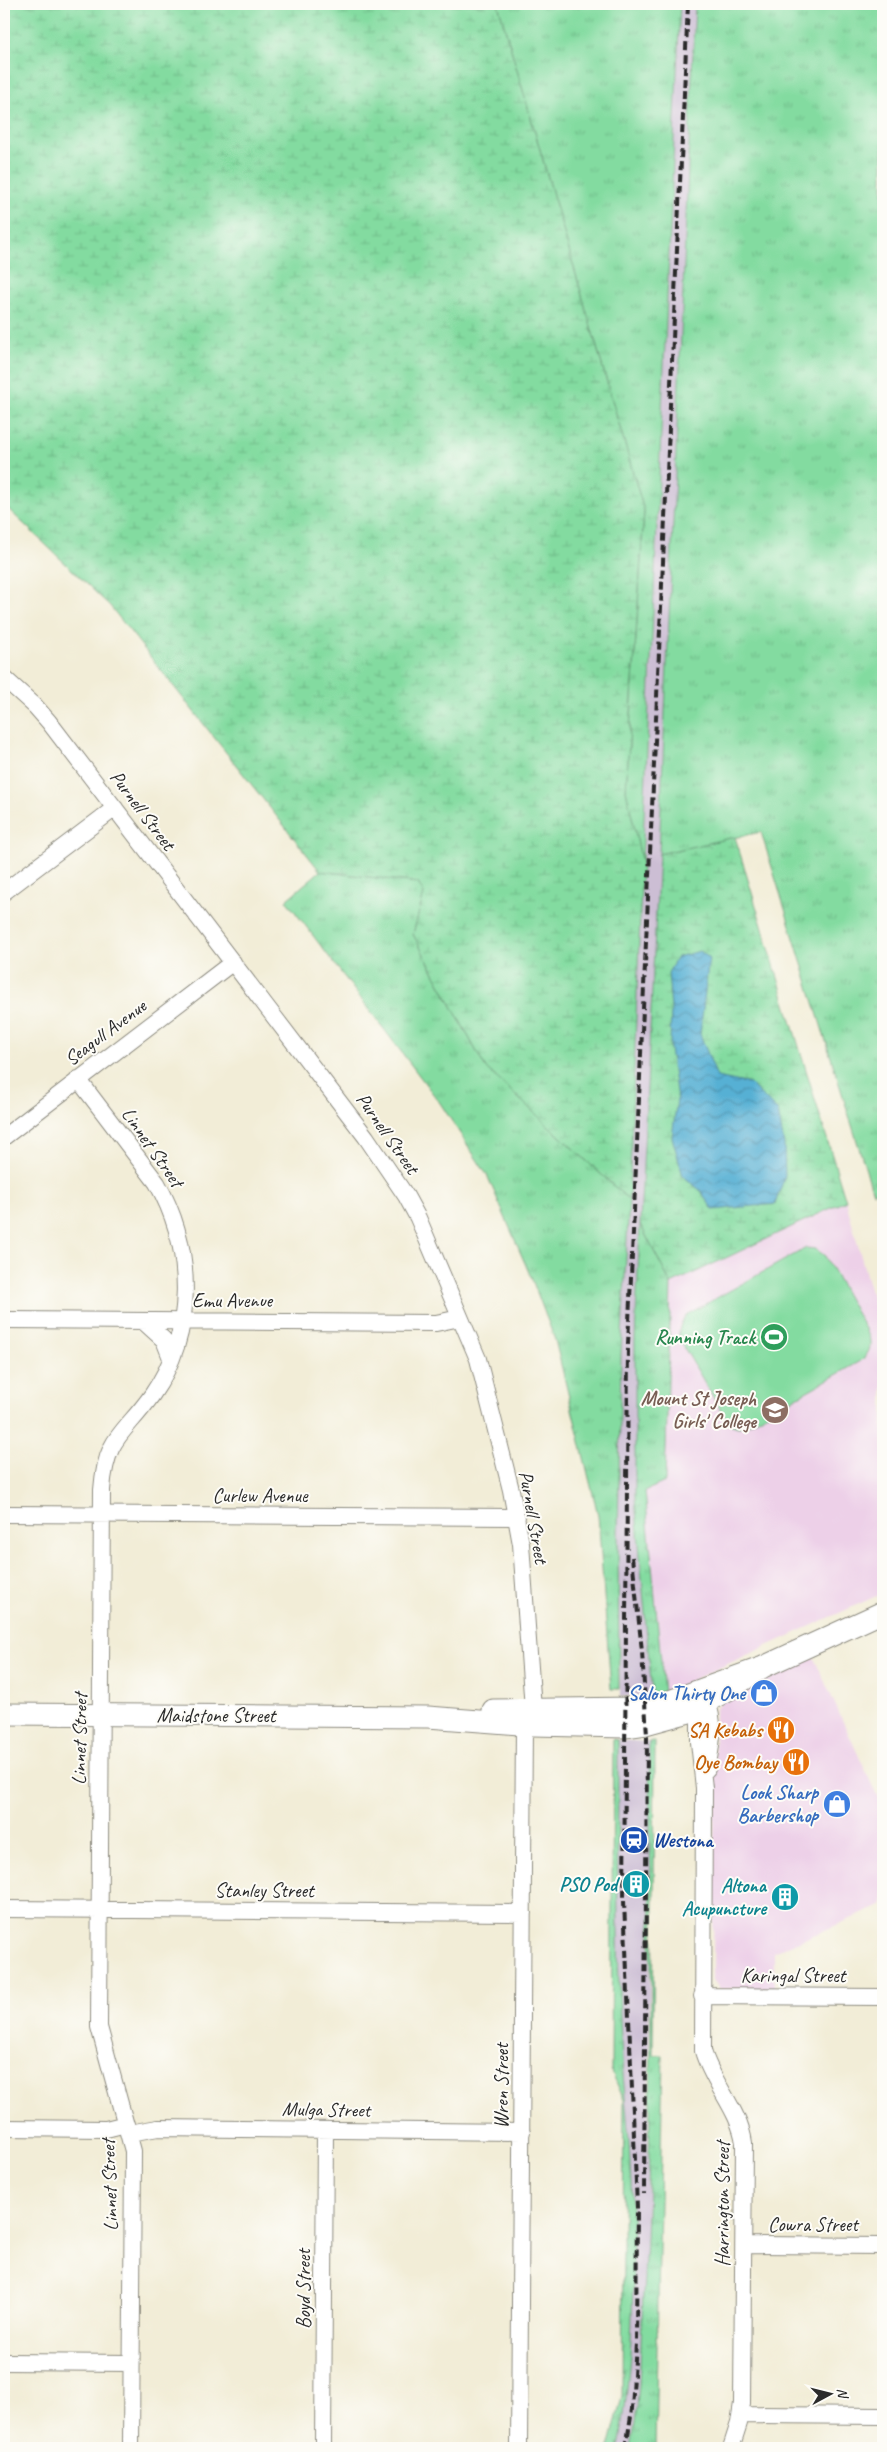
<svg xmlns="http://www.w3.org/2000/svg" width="887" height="2452" viewBox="0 0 887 2452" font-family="Caveat,sans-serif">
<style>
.built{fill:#edd0e8}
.industrial{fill:#ccbed4}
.grass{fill:url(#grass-tufts);stroke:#578366}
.wetland{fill:url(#wetland-marsh);stroke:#578366}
.pitch{fill:#83dba0;stroke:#578366}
.water{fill:url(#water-waves);stroke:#416e80}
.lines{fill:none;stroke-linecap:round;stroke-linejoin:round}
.minor-casing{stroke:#8e8c81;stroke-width:18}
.major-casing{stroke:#8e8c81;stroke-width:23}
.minor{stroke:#fff;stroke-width:16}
.major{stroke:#fff;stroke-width:21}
.rail{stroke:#2b2b2b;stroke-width:4;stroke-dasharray:8 4;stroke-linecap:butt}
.labels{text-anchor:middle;stroke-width:4;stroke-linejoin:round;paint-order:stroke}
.street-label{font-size:20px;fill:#2b2b2b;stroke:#fdfcf7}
.leisure-label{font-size:20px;font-weight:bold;fill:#27864d;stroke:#fdfcf7;text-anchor:end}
.education-label{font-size:20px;font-weight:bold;fill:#785e54;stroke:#fdfcf7;text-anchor:end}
.shop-label{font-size:20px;font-weight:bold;fill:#366cbe;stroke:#fdfcf7;text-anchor:end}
.food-label{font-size:20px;font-weight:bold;fill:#c56008;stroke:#fdfcf7;text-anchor:end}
.transit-label{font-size:20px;font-weight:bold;fill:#164399;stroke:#fdfcf7;text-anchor:start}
.culture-label{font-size:20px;font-weight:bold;fill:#0d838f;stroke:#fdfcf7;text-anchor:end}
</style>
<defs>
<pattern id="grass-tufts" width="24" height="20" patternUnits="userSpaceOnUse" patternTransform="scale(1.25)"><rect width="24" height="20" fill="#83dba0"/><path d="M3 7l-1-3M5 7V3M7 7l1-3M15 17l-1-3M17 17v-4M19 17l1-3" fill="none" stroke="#71bc8a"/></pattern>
<pattern id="wetland-marsh" width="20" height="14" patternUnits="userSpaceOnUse" patternTransform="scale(1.25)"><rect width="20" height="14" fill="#83dba0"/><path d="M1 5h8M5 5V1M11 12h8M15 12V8" fill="none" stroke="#71bc8a"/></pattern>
<pattern id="water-waves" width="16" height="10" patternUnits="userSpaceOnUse" patternTransform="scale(1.25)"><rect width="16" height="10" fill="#57b0d4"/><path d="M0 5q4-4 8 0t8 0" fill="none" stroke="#488fac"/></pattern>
</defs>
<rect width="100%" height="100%" fill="#fdfcf7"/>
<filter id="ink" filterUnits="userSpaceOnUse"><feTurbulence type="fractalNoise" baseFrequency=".02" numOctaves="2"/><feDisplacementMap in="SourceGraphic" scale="10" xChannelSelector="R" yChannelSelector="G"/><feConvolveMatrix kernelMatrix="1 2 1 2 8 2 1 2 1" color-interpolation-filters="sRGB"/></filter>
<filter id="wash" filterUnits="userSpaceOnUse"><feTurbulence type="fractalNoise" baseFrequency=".0096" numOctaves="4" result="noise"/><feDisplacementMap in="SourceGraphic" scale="20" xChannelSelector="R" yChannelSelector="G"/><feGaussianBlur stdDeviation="1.12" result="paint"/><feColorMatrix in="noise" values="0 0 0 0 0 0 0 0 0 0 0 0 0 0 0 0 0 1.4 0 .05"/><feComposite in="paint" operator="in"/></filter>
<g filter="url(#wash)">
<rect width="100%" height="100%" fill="#f2edd7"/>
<path class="built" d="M 846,1201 L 883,1338 L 883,1593 L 664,1693 L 645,1491 L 665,1481 L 671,1284 Z
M 813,1656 L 883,1809 L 883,1905 L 774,1952 L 774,1990 L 720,1989 L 713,1980 L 715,1710 L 721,1702 Z"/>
<path class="industrial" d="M 680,4 L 695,4 L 659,854 L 635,1340 L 635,1498 L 652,1694 L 620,1697 L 618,1534 L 621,1354 Z
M 618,1740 L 649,1742 L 651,1823 L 648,2173 L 641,2375 L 631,2448 L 619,2448 L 626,2399 L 630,2332 L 632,2230 L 630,2162 L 622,2061 L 617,1941 Z"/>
<path class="grass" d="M 498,4 L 680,4 L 642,863 L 626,790 L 644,511 Z
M 695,4 L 883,4 L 883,1188 L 873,1193 L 761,832 L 659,854 Z
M 320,871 L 418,883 L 424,894 L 413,934 L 485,1067 L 629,1200 L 621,1354 L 618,1534 L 619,1689 L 611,1689 L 598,1515 L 555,1340 L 533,1282 L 487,1175 L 440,1103 L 286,900 Z
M 640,1224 L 671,1284 L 665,1482 L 645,1491 L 664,1693 L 652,1694 L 635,1498 L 635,1340 Z
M 613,1739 L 618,1740 C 618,1847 616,1953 622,2060 C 624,2094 629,2128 630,2162 C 635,2256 635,2356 619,2448 L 609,2448 L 622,2396 L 624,2100 L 611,2070 Z
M 649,1742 L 655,1742 L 653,2055 L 663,2055 L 655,2448 L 631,2448 C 642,2392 640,2336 644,2279 C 654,2100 651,1920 649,1742 Z"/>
<path class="wetland" d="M 4,4 L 498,4 L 644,511 L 626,790 L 642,863 L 629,1200 L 485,1067 L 413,934 L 424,894 L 418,883 L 320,871 L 110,606 L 4,505 Z
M 735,837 L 846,1201 L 671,1284 L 640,1224 L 659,854 Z"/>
<path class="pitch" d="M 806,1248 L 816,1249 L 825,1256 L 869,1336 C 872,1348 869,1353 861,1361 L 747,1425 L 738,1427 L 729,1424 L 679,1339 C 678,1329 681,1323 686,1315 Z"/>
<path class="water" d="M 700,951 L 709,958 L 700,1034 L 717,1077 L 750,1084 L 778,1111 L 784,1145 L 785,1176 L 775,1204 L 713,1210 L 701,1191 L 683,1176 L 672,1137 L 677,1099 L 670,1049 L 671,1007 L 668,973 L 677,957 Z"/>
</g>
<g filter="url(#ink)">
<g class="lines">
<defs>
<path id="minor" d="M 4,678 L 35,706 L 49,722 L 366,1137 L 406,1196 L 418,1218 L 478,1359 L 511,1490 L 521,1544 L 533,1709
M 4,892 L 115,808
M 78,1079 L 157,1183 C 194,1249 196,1332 152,1395 C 124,1435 106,1435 102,1490 L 99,2027 L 133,2151 L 131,2448
M 4,1137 L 233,962
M 4,1320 L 436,1323 L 460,1318
M 143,1321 L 164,1340 L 171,1358
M 4,1514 L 517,1517
M 707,1703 C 716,1722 711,1749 707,1769
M 699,1708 L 699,1742 L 704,1788 L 703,2051 C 712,2083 740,2111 744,2143 L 742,2403 L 739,2423 L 731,2448
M 4,1909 L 523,1913
M 702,1996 L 883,1997
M 4,2128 L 106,2129 L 126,2124
M 129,2133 L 158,2128 L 522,2132
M 744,2245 L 883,2246
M 4,2362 L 131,2363
M 741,2415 L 883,2416
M 323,2448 L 325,2130
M 519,2448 L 524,1724"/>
<path id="major" d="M 493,1710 L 635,1708 L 661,1704 L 763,1667 L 883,1612
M 4,1714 L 428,1717 L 533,1725 L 625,1727 L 646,1724 L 686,1713 L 730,1689 L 763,1667"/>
</defs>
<use href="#minor" class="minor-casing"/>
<use href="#major" class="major-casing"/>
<use href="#minor" class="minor"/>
<use href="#major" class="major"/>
<path class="rail" d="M 632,1557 L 642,1651 L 647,1736 L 644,2194
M 626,2448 L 632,2409 L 636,2343 L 637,2207 L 624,1901 L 628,1344 L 688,4"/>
</g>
</g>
<defs>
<symbol id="stadium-disc" viewBox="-11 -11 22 22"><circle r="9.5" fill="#2e9e5b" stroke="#fdfcf7"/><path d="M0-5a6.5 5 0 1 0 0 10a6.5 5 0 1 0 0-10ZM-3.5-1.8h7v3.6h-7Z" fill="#fff"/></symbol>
<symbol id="school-disc" viewBox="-11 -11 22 22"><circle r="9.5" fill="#8d6e63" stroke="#fdfcf7"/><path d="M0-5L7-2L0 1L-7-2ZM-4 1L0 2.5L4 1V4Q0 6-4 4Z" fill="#fff"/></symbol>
<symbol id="shop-disc" viewBox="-11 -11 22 22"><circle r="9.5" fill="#3f7fe0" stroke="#fdfcf7"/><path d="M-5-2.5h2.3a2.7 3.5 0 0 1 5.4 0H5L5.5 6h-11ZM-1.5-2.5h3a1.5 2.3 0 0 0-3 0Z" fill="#fff"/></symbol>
<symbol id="restaurant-disc" viewBox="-11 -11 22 22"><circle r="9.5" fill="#e8710a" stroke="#fdfcf7"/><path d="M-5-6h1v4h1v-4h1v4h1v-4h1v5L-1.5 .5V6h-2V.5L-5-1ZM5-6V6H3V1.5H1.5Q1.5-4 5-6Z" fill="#fff"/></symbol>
<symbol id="station-disc" viewBox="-11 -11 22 22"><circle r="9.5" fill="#1a4fb4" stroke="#fdfcf7"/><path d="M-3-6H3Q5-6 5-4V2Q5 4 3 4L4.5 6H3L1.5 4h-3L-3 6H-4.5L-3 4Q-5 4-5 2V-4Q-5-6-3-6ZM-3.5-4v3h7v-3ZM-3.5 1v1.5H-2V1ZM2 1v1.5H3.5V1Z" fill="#fff"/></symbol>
<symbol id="building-disc" viewBox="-11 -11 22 22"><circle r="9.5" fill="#0f9aa8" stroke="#fdfcf7"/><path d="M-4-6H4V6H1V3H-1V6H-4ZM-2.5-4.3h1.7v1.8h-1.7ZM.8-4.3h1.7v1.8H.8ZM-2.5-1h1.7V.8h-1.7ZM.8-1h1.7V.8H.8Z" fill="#fff"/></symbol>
</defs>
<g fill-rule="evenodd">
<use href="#stadium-disc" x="758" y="1321" width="32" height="32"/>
<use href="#school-disc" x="759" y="1394" width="32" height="32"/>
<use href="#shop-disc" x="748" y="1677" width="32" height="32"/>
<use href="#restaurant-disc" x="765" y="1714" width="32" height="32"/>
<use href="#restaurant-disc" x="780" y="1746" width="32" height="32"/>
<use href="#shop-disc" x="821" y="1788" width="32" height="32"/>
<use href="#station-disc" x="618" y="1824" width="32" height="32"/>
<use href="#building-disc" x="620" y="1868" width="32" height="32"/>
<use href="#building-disc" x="769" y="1881" width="32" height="32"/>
</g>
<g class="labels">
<g class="street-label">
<text transform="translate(143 810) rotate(53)" y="7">Purnell Street</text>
<text transform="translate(105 1032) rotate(-37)" y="7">Seagull Avenue</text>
<text transform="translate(388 1133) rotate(55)" y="7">Purnell Street</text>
<text transform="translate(153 1147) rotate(55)" y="7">Linnet Street</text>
<text x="232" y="1307">Emu Avenue</text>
<text x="260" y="1502">Curlew Avenue</text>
<text transform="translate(534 1517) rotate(80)" y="7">Purnell Street</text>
<text x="216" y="1722">Maidstone Street</text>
<text transform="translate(79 1739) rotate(-89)" y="7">Linnet Street</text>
<text x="264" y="1897">Stanley Street</text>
<text x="793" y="1982">Karingal Street</text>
<text transform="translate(501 2086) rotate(-90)" y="7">Wren Street</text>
<text transform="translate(326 2109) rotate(1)" y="7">Mulga Street</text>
<text transform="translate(109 2185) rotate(-92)" y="7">Linnet Street</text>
<text transform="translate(722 2204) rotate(-90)" y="7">Harrington Street</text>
<text x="813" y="2231">Cowra Street</text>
<text transform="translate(303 2289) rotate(-90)" y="7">Boyd Street</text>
</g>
<g class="leisure-label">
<text x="755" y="1344">Running Track</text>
</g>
<g class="education-label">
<text x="756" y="1405">Mount St Joseph<tspan x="756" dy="23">Girls' College</tspan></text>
</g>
<g class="shop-label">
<text x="745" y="1700">Salon Thirty One</text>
<text x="818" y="1799">Look Sharp<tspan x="818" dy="23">Barbershop</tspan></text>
</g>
<g class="food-label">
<text x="762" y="1737">SA Kebabs</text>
<text x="777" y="1769">Oye Bombay</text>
</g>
<g class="transit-label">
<text x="653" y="1847">Westona</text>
</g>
<g class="culture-label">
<text x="617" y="1891">PSO Pod</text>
<text x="766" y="1892">Altona<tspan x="766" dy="23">Acupuncture</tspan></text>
</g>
</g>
<rect width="887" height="2452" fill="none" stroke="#fdfcf7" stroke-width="20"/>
<g transform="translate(830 2394) rotate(83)" stroke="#fdfcf7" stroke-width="4" paint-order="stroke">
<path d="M0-4L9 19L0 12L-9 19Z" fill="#2b2b2b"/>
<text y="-8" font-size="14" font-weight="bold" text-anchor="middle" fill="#2b2b2b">N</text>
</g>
</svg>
